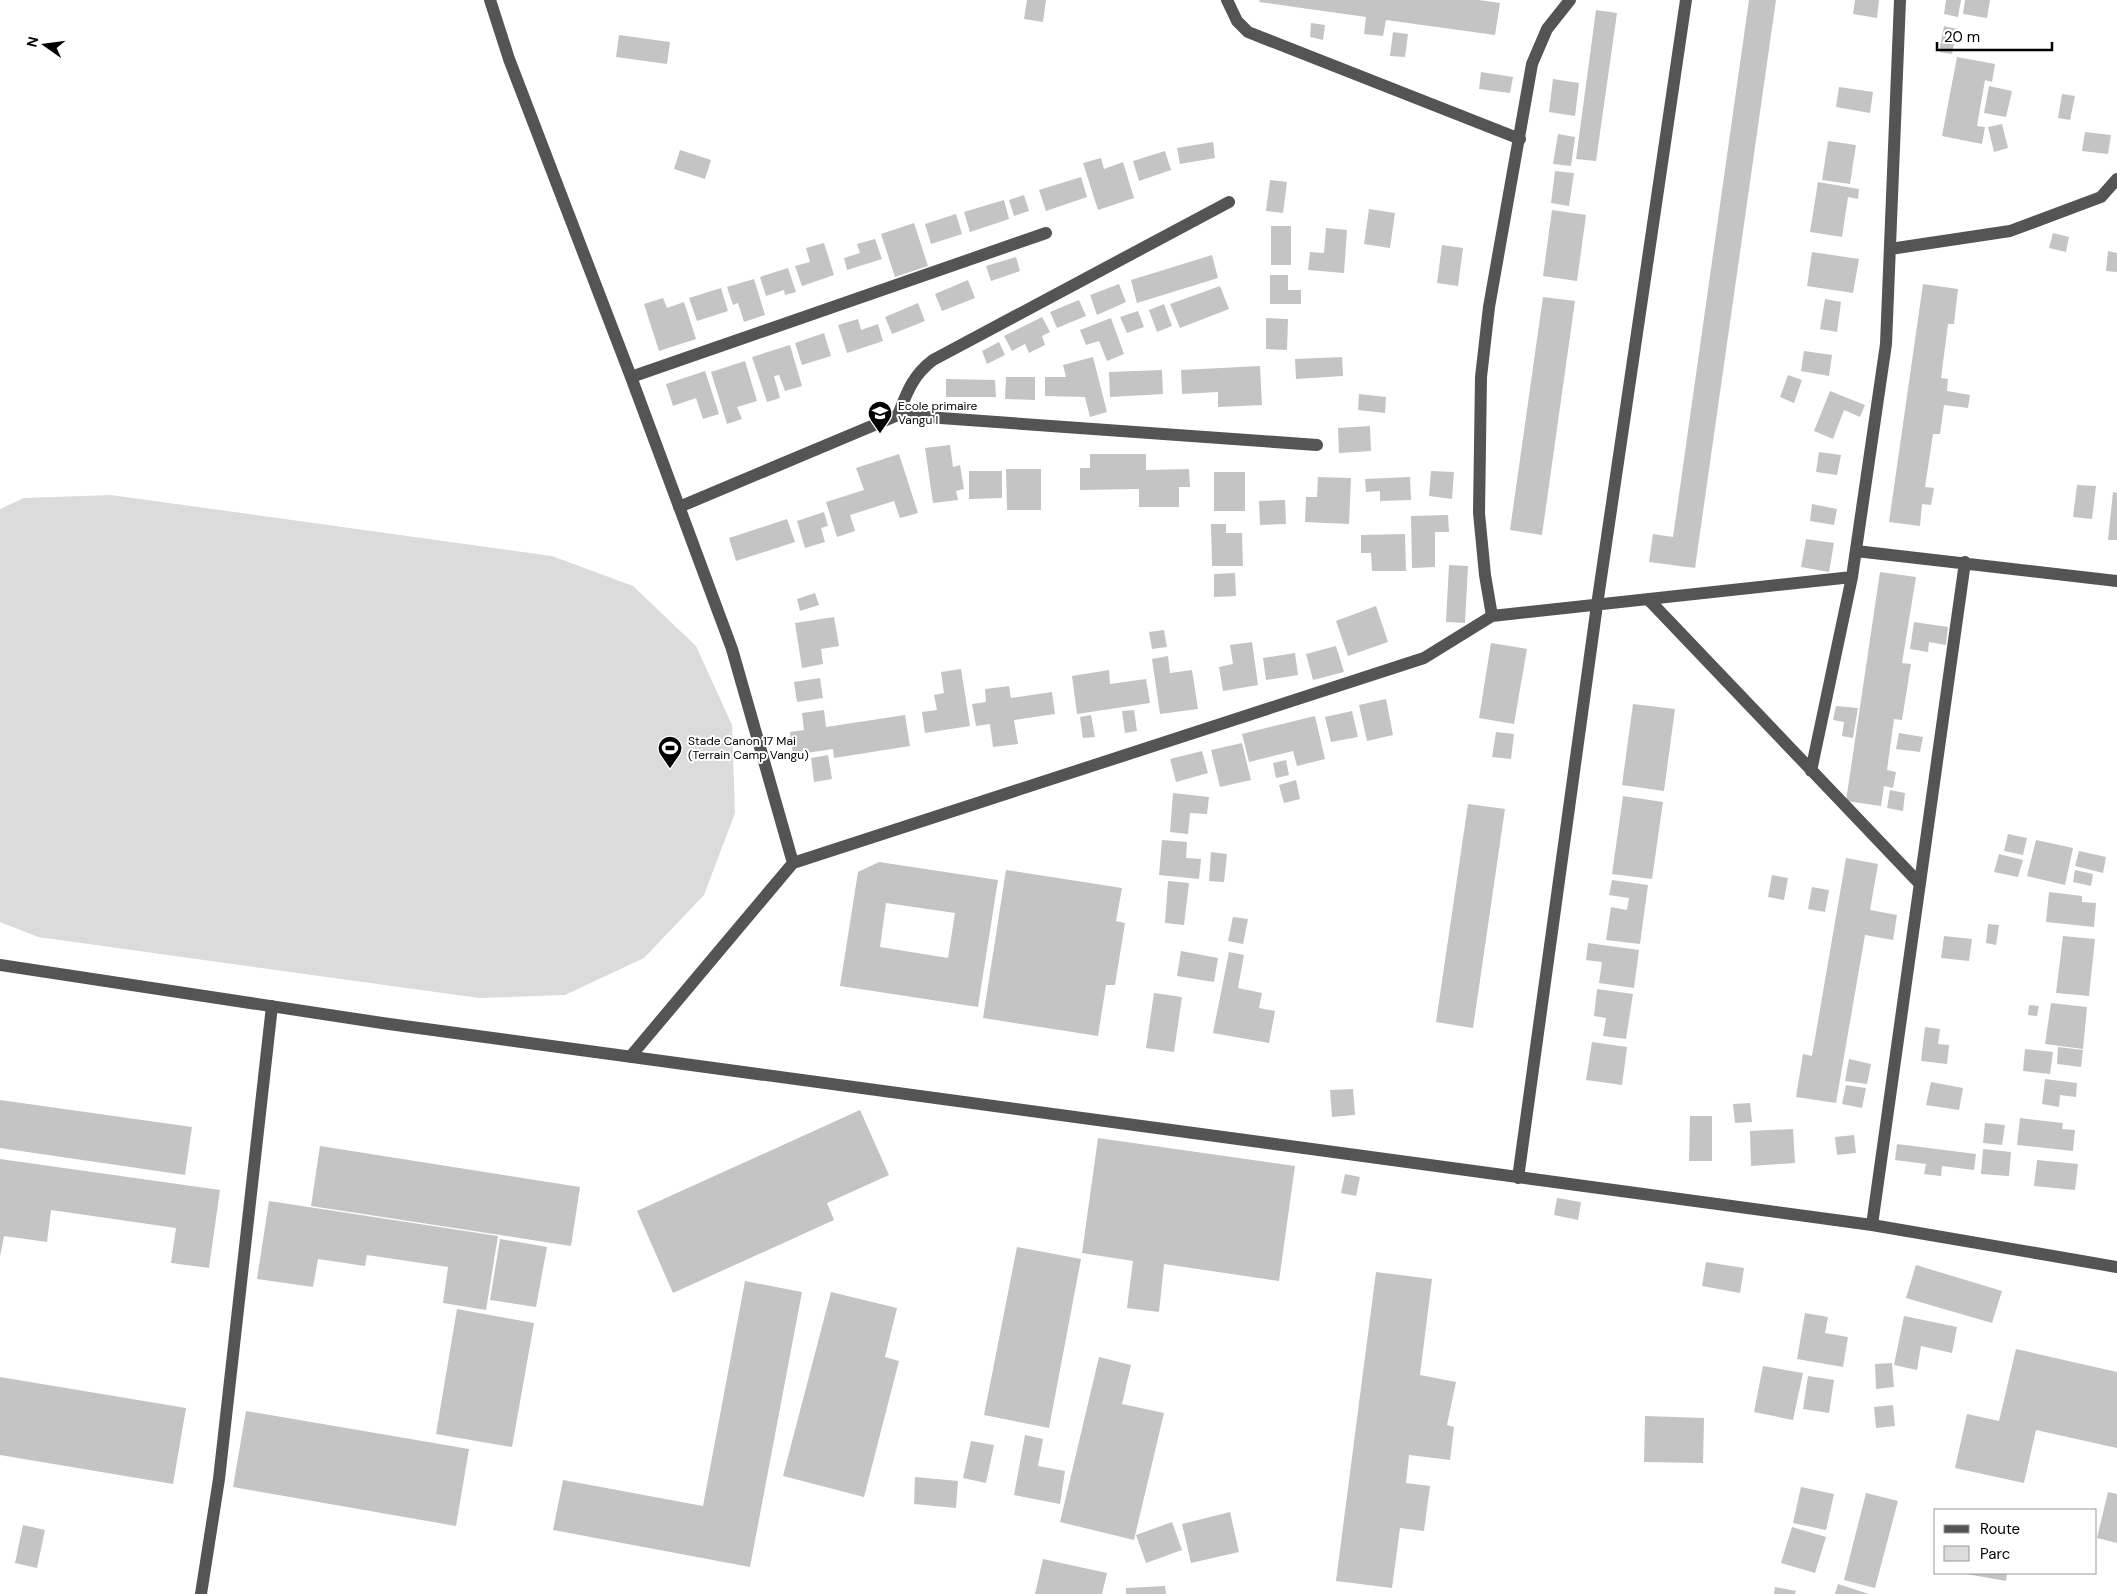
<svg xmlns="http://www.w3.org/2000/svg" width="2117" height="1594" viewBox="0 0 2117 1594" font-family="'DM Sans',sans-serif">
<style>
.green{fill:#dbdbdb}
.building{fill:#c4c4c4;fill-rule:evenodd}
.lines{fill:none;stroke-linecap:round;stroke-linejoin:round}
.minor{stroke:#545454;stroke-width:12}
.labels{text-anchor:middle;stroke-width:4;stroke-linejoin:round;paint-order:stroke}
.poi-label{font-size:12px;fill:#000;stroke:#fff;text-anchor:start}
</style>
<rect width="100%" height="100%" fill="#fff"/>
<path class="green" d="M 111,495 L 552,556 L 633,586 L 696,646 L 732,725 L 735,813 L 704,895 L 644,958 L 565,995 L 479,998 L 38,937 L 0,922 L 0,509 L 24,498 Z"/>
<path class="building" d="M 1027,0 L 1046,0 L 1043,22 L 1024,19 Z
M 1260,0 L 1479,0 L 1500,3 L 1495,35 L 1386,20 L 1383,36 L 1364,34 L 1366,17 L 1259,2 Z
M 1749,0 L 1776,0 L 1695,568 L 1649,562 L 1653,534 L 1673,537 Z
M 1855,0 L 1879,0 L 1877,18 L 1853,14 Z
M 1946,0 L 1961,0 L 1958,17 L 1944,14 Z
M 1965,0 L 1990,0 L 1987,18 L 1963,14 Z
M 1596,10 L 1617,13 L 1596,161 L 1576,159 Z
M 1311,23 L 1325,25 L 1323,40 L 1310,37 Z
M 1944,26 L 1957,29 L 1952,54 L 1939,52 Z
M 1393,32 L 1408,34 L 1405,57 L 1390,56 Z
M 619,35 L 670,42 L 667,64 L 616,57 Z
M 1957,57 L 1995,64 L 1992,82 L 1985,80 L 1977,126 L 1985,127 L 1982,144 L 1942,136 Z
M 1481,72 L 1513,77 L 1510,93 L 1479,89 Z
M 1553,79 L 1579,83 L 1575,116 L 1549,112 Z
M 1989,86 L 2012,91 L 2006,117 L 1984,113 Z
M 1839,87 L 1873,92 L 1870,113 L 1836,107 Z
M 2062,94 L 2075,96 L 2070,120 L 2058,118 Z
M 2002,124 L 2008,148 L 1994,152 L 1988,127 Z
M 2085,132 L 2111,135 L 2108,154 L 2082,151 Z
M 1558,134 L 1575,137 L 1571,166 L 1553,164 Z
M 1828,141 L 1856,145 L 1850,184 L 1822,180 Z
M 1213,142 L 1215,158 L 1180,164 L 1177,148 Z
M 680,150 L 711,160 L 705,179 L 674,169 Z
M 1165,151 L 1171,170 L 1139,181 L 1133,161 Z
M 1101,158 L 1104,169 L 1123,162 L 1134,198 L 1098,210 L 1083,163 Z
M 1555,171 L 1574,173 L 1569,206 L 1551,203 Z
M 1081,177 L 1087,197 L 1046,211 L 1039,190 Z
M 1270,180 L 1287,182 L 1283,213 L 1266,211 Z
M 1818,182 L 1859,189 L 1858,199 L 1848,197 L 1842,237 L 1810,232 Z
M 1024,195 L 1029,211 L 1014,216 L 1009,200 Z
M 1004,200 L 1009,219 L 970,232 L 964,212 Z
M 1369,209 L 1395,213 L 1390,248 L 1364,244 Z
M 1552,210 L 1586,215 L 1577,281 L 1543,276 Z
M 956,214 L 962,234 L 931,244 L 925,224 Z
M 914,223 L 928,266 L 895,277 L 881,234 Z
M 1271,226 L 1291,226 L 1291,265 L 1271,265 Z
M 1326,228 L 1347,230 L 1344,273 L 1308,270 L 1310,252 L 1324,253 Z
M 2053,233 L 2069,237 L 2066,252 L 2049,248 Z
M 875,239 L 882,259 L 847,270 L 844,258 L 860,253 L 857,244 Z
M 824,243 L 834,275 L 802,286 L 795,266 L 810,262 L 806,248 Z
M 1442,245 L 1463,248 L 1458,286 L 1437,283 Z
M 2108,251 L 2117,253 L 2117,272 L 2106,271 Z
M 1812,252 L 1859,259 L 1853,293 L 1807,286 Z
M 1212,255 L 1218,278 L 1137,303 L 1131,280 Z
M 1016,257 L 1020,271 L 991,281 L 986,266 Z
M 788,268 L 796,292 L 785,295 L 784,290 L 766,296 L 760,277 Z
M 1270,275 L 1288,275 L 1288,290 L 1301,290 L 1301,304 L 1270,304 Z
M 754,279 L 765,315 L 744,322 L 738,303 L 733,305 L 727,287 Z
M 968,280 L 975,298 L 942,311 L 935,294 Z
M 1119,284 L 1126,302 L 1097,315 L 1090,295 Z
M 1923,284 L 1958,289 L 1954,324 L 1948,324 L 1941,378 L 1948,379 L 1947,391 L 1970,395 L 1968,408 L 1944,405 L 1940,434 L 1933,434 L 1925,487 L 1934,488 L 1931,505 L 1922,504 L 1920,526 L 1889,522 Z
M 1220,286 L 1229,309 L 1180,328 L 1170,304 Z
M 721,288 L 728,311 L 697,321 L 689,298 Z
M 1543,297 L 1575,301 L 1542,535 L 1510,530 Z
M 663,298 L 667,308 L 684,302 L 696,339 L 659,351 L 644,304 Z
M 1825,299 L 1841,302 L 1837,332 L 1820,329 Z
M 1079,300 L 1086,316 L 1057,328 L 1050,312 Z
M 918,303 L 925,321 L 892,334 L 885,317 Z
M 1164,304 L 1172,326 L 1157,332 L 1149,310 Z
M 1138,311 L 1144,327 L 1127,333 L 1120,317 Z
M 1042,317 L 1050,332 L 1042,336 L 1045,345 L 1029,353 L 1025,344 L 1012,351 L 1004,336 Z
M 1111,318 L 1124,354 L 1107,361 L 1099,341 L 1086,345 L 1080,330 Z
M 1266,318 L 1288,319 L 1287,350 L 1266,349 Z
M 858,319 L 861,330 L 878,324 L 883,341 L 847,353 L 838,325 Z
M 824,333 L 831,356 L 802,365 L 795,343 Z
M 999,342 L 1005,355 L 987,364 L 982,351 Z
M 790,345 L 802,386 L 785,391 L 779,375 L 774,376 L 780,398 L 767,402 L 752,357 Z
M 1804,351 L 1832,355 L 1829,376 L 1801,371 Z
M 1093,357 L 1107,412 L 1090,417 L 1085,397 L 1045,396 L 1045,377 L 1066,377 L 1063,365 Z
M 1342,357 L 1343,376 L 1296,379 L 1295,359 Z
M 745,361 L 757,401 L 737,407 L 742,419 L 727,424 L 711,372 Z
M 1260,366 L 1262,405 L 1218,407 L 1218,392 L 1182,394 L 1181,370 Z
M 1162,370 L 1163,394 L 1110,397 L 1109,372 Z
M 705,371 L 719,414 L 703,419 L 696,398 L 673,406 L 666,384 Z
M 1788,375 L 1802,380 L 1794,403 L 1780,397 Z
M 1006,377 L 1035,377 L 1035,400 L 1005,399 Z
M 946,379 L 995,380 L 996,397 L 946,397 Z
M 1830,391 L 1865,405 L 1860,417 L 1844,410 L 1833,439 L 1814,431 Z
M 1359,394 L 1386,397 L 1385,413 L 1358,410 Z
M 1370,426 L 1371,451 L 1339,453 L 1338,428 Z
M 950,445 L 953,467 L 960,465 L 964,489 L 956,491 L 958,500 L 933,503 L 925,448 Z
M 1819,452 L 1841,455 L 1837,475 L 1816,472 Z
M 899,454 L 918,513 L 900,518 L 894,501 L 850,515 L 855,531 L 837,537 L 826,502 L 864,490 L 856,468 Z
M 1090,454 L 1146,454 L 1146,470 L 1189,469 L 1190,487 L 1179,487 L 1179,507 L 1139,507 L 1139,489 L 1080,490 L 1080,468 L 1090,468 Z
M 1006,469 L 1041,469 L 1041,510 L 1007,510 Z
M 969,471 L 1002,471 L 1002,498 L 969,499 Z
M 1431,471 L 1454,472 L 1452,499 L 1429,496 Z
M 1214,472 L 1245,472 L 1245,511 L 1214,511 Z
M 1318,477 L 1351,478 L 1349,524 L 1305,522 L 1306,497 L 1317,497 Z
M 1410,477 L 1411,500 L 1380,501 L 1380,491 L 1366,492 L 1365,479 Z
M 2077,485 L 2096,486 L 2092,519 L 2073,517 Z
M 2113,492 L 2117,493 L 2117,540 L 2108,540 Z
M 1285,500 L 1286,524 L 1260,525 L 1259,501 Z
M 1812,504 L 1837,509 L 1834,525 L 1810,521 Z
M 824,512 L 828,526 L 821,528 L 825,542 L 805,548 L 797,521 Z
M 1448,515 L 1449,532 L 1435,532 L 1435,567 L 1412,568 L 1411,516 Z
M 787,519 L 795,542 L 736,561 L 729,538 Z
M 1211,524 L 1226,524 L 1226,533 L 1242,533 L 1243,566 L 1212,566 Z
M 1405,534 L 1406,571 L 1372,571 L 1371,553 L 1361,553 L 1361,535 Z
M 1806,539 L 1834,543 L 1829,572 L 1801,567 Z
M 1449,565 L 1468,566 L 1465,623 L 1446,622 Z
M 1880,572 L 1916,577 L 1902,663 L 1911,664 L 1902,720 L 1894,719 L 1887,770 L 1896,772 L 1893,788 L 1884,786 L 1881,806 L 1846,801 Z
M 1235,573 L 1236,596 L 1214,597 L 1214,574 Z
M 815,593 L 819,605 L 800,611 L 797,599 Z
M 1376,606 L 1388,642 L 1348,656 L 1336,621 Z
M 834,617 L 839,646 L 821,649 L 823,664 L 802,668 L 795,623 Z
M 1914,622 L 1948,627 L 1946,645 L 1929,642 L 1928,652 L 1910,649 Z
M 1164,630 L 1167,647 L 1152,649 L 1149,632 Z
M 1252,642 L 1258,685 L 1223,691 L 1219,667 L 1233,664 L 1230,645 Z
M 1491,643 L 1527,649 L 1514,724 L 1479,718 Z
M 1336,646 L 1344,672 L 1313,680 L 1306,654 Z
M 1295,653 L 1298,675 L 1266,680 L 1263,658 Z
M 1168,656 L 1170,673 L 1192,670 L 1198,709 L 1160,714 L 1152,659 Z
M 961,669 L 970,726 L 925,733 L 922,712 L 937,710 L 934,695 L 944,693 L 941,672 Z
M 1109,670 L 1110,684 L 1146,679 L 1150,703 L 1077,714 L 1072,676 Z
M 820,678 L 823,698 L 797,702 L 794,682 Z
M 1009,686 L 1011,698 L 1052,692 L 1055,714 L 1014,720 L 1018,744 L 993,747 L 990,724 L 976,726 L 972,704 L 986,702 L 985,689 Z
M 1386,699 L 1393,735 L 1367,741 L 1359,705 Z
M 1633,704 L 1675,709 L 1664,791 L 1622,785 Z
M 1836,706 L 1858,708 L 1853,738 L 1842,736 L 1844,722 L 1833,720 Z
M 824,710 L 826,727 L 905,715 L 910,746 L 834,758 L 833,749 L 793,755 L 790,732 L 804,730 L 802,713 Z
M 1134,710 L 1137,731 L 1125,733 L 1122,711 Z
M 1352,711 L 1358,737 L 1331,742 L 1325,717 Z
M 1091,715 L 1095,737 L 1083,738 L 1080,717 Z
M 1315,716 L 1325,759 L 1297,766 L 1293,751 L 1249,762 L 1242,734 Z
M 1496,732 L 1514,734 L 1511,759 L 1492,757 Z
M 1899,733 L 1923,737 L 1920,752 L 1896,749 Z
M 1242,743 L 1251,780 L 1220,787 L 1211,750 Z
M 1202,751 L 1208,773 L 1176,782 L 1170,759 Z
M 828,755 L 832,779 L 814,782 L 811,758 Z
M 1286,760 L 1289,775 L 1276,778 L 1273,763 Z
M 1296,780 L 1300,799 L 1284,803 L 1279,785 Z
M 1890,790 L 1905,793 L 1903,811 L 1887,808 Z
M 1173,793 L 1209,797 L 1207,814 L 1190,813 L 1188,834 L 1170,832 Z
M 1623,796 L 1663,802 L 1652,879 L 1612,874 Z
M 1468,804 L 1505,809 L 1473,1028 L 1436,1022 Z
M 2008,834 L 2027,838 L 2023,855 L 2004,851 Z
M 1162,840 L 1187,842 L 1186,858 L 1201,859 L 1199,879 L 1159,875 Z
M 2036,840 L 2073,848 L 2065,885 L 2027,876 Z
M 2079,851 L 2106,857 L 2103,873 L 2075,866 Z
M 1211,852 L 1227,854 L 1224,882 L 1209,881 Z
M 1999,854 L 2023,860 L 2018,877 L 1994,872 Z
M 1846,858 L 1878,864 L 1870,910 L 1897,915 L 1893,940 L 1865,935 L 1836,1103 L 1796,1097 L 1803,1054 L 1812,1056 Z
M 879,862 L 998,880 L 978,1007 L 840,986 L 858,872 ZM 886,903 L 955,913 L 948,958 L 880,947 Z
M 1006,870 L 1122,888 L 1116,921 L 1125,923 L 1115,985 L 1106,985 L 1098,1036 L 983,1018 Z
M 2075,870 L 2093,874 L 2091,886 L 2073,882 Z
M 1772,875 L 1788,878 L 1784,900 L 1768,897 Z
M 1612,880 L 1648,885 L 1640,944 L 1606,940 L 1611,907 L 1627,910 L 1629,898 L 1609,895 Z
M 1168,881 L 1189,883 L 1184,925 L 1165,923 Z
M 1812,887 L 1829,890 L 1825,912 L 1808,909 Z
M 2049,892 L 2082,896 L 2082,902 L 2096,903 L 2094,927 L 2046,922 Z
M 1233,917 L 1248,919 L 1243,944 L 1228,941 Z
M 1988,924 L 1999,925 L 1996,945 L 1986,943 Z
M 1944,936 L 1972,939 L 1969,961 L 1941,958 Z
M 2063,936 L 2095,939 L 2089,996 L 2056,993 Z
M 1588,943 L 1639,950 L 1634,988 L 1599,983 L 1602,962 L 1586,960 Z
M 1181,951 L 1218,958 L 1214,982 L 1177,976 Z
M 1229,952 L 1244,955 L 1238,988 L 1262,993 L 1259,1008 L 1275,1011 L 1269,1043 L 1213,1033 Z
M 1597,989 L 1633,994 L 1626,1039 L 1603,1036 L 1606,1018 L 1594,1016 Z
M 1154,993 L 1182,997 L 1174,1052 L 1146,1048 Z
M 2051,1003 L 2087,1007 L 2083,1049 L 2045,1044 Z
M 2029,1005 L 2039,1006 L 2037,1016 L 2028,1015 Z
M 1925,1027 L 1940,1029 L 1938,1044 L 1949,1045 L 1947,1064 L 1921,1061 Z
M 1592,1042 L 1627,1047 L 1622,1085 L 1586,1080 Z
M 2058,1047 L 2083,1050 L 2081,1067 L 2057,1064 Z
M 2025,1049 L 2053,1052 L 2050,1074 L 2023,1071 Z
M 1849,1059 L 1871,1064 L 1867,1084 L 1845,1081 Z
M 2045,1079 L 2077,1083 L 2076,1097 L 2060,1095 L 2059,1107 L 2042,1104 Z
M 1931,1082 L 1963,1088 L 1959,1110 L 1926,1105 Z
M 1846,1085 L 1866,1088 L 1862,1108 L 1842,1104 Z
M 1353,1089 L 1355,1115 L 1332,1117 L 1330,1090 Z
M 0,1100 L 192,1127 L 185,1175 L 0,1148 Z
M 1750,1103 L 1752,1122 L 1735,1123 L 1733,1104 Z
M 860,1110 L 889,1175 L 827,1203 L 834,1220 L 673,1293 L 637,1211 Z
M 1690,1116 L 1712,1116 L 1712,1161 L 1689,1161 Z
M 2020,1118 L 2063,1123 L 2062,1129 L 2075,1130 L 2073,1151 L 2017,1145 Z
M 1985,1123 L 2005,1125 L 2002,1145 L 1983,1143 Z
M 1793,1129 L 1795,1163 L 1751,1166 L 1750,1131 Z
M 1854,1135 L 1856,1153 L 1837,1155 L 1835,1137 Z
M 1098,1138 L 1295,1166 L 1279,1281 L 1164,1264 L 1159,1312 L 1127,1308 L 1133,1261 L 1082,1253 Z
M 1897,1144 L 1976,1154 L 1974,1170 L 1942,1166 L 1941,1176 L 1924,1174 L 1926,1164 L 1895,1160 Z
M 320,1146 L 580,1187 L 571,1246 L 311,1206 Z
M 1983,1149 L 2011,1152 L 2009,1176 L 1981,1174 Z
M 0,1159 L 220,1190 L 209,1268 L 171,1263 L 176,1228 L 51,1210 L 47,1242 L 4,1236 L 0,1257 Z
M 2037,1160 L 2078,1164 L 2075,1190 L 2034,1186 Z
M 1345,1174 L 1360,1177 L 1356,1196 L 1341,1193 Z
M 1557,1198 L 1581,1202 L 1578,1220 L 1554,1215 Z
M 269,1201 L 498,1236 L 486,1310 L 443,1303 L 448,1267 L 367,1255 L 365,1266 L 318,1259 L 313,1287 L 257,1279 Z
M 500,1239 L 547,1247 L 536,1307 L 490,1300 Z
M 1017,1247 L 1081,1259 L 1049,1428 L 984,1415 Z
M 1706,1262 L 1744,1268 L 1740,1293 L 1702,1286 Z
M 1916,1265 L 2002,1291 L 1992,1323 L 1906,1298 Z
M 1376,1272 L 1432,1279 L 1420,1375 L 1456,1382 L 1447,1425 L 1454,1427 L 1450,1460 L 1409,1455 L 1406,1483 L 1430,1486 L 1424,1531 L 1400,1528 L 1392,1588 L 1336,1581 Z
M 745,1281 L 802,1292 L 750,1567 L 553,1530 L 563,1480 L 703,1506 Z
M 831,1292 L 897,1308 L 885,1357 L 899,1361 L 864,1497 L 783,1476 Z
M 457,1309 L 534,1323 L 512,1447 L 436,1434 Z
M 1805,1313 L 1828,1317 L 1825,1333 L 1848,1337 L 1843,1367 L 1797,1359 Z
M 1904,1316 L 1957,1327 L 1952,1353 L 1921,1346 L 1917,1370 L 1894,1365 Z
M 2016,1349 L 2117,1372 L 2117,1448 L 2036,1430 L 2024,1483 L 1955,1468 L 1967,1414 L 1999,1421 Z
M 1099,1357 L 1131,1365 L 1122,1404 L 1164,1413 L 1134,1540 L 1060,1522 Z
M 1892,1363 L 1894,1387 L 1876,1389 L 1875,1364 Z
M 1763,1366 L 1803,1373 L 1793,1420 L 1754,1412 Z
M 1808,1376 L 1834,1380 L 1829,1413 L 1803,1409 Z
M 0,1377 L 186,1408 L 173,1484 L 0,1455 Z
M 1893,1405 L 1895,1426 L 1876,1428 L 1874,1407 Z
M 246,1411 L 469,1449 L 456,1526 L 233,1487 Z
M 1645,1416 L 1704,1418 L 1703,1463 L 1644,1462 Z
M 1025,1435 L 1043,1439 L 1038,1466 L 1065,1471 L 1060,1504 L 1014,1495 Z
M 971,1441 L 994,1445 L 986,1483 L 963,1478 Z
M 915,1477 L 958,1481 L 956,1508 L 914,1504 Z
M 1801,1487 L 1834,1494 L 1826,1530 L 1793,1523 Z
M 2108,1492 L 2117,1494 L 2117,1543 L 2097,1538 Z
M 1866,1493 L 1898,1501 L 1875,1588 L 1844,1580 Z
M 1230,1512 L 1239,1552 L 1191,1563 L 1182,1524 Z
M 1172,1522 L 1182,1550 L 1146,1563 L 1136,1535 Z
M 23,1525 L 45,1530 L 37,1568 L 15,1563 Z
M 1792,1527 L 1826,1537 L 1815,1573 L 1781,1563 Z
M 1043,1559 L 1107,1573 L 1102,1594 L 1035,1594 Z
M 1961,1573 L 2007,1573 L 2006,1581 Z
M 1838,1584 L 1869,1594 L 1835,1594 Z
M 1165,1586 L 1166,1594 L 1126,1594 L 1126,1588 Z
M 1775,1587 L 1796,1591 L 1795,1594 L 1774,1594 Z"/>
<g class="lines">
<path class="minor" d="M 490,0 L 509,59 L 631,377 L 732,649 L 793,863
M 1227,0 L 1237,21 L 1248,32 L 1520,139
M 1890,249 L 2010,231 L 2101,197 L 2117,179
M 631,377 L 1046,233
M 898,415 C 907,392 913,375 933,360 L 1229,202
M 679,507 L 898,415 L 1317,445
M 1856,551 L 2117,581
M 1648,599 L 1920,884
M 1492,616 L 1485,575 L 1479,513 L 1481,377 L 1489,307 L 1532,64 L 1547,29 L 1570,0
M 1811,771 L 1852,577 L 1886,344 L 1900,0
M 0,965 L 389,1024 L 1872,1225 L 2117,1267
M 630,1057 L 793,863 L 1424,658 L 1492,616 L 1852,577
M 1518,1178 L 1597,605 L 1686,0
M 1872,1225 L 1965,562
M 201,1594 L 219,1479 L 272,1006"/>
</g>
<defs>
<symbol id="school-pin" viewBox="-11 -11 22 30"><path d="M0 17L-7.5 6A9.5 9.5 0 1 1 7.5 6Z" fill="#000" stroke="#fff"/><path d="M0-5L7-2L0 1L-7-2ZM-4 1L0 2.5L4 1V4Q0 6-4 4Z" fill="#fff"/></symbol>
<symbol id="stadium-pin" viewBox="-11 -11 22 30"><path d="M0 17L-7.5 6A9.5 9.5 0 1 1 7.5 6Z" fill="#000" stroke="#fff"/><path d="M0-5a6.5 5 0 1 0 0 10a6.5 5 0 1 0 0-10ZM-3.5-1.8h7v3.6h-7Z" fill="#fff"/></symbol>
</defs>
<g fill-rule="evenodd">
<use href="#school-pin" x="866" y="399" width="28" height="38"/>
<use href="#stadium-pin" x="656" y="734" width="28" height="38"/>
</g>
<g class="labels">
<g class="poi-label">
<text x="898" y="410">Ecole primaire<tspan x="898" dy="14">Vangu I</tspan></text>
<text x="688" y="745">Stade Canon 17 Mai<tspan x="688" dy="14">(Terrain Camp Vangu)</tspan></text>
</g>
</g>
<rect x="1934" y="1509" width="162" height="65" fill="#ffffff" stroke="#999999"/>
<rect x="1944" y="1525" width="25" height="8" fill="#545454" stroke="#999999"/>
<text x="1980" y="1534" font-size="15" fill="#000000">Route</text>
<rect x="1944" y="1546" width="25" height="15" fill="#dbdbdb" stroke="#999999"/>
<text x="1980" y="1559" font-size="15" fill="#000000">Parc</text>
<g transform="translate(45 45) rotate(284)" stroke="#ffffff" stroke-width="4" paint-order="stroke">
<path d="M0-4L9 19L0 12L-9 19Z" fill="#000000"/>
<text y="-8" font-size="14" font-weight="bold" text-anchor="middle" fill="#000000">N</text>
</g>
<path d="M1937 42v8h115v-8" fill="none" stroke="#000000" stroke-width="2.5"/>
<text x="1944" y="42" font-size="15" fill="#000000" stroke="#ffffff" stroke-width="4" paint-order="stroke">20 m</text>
</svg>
